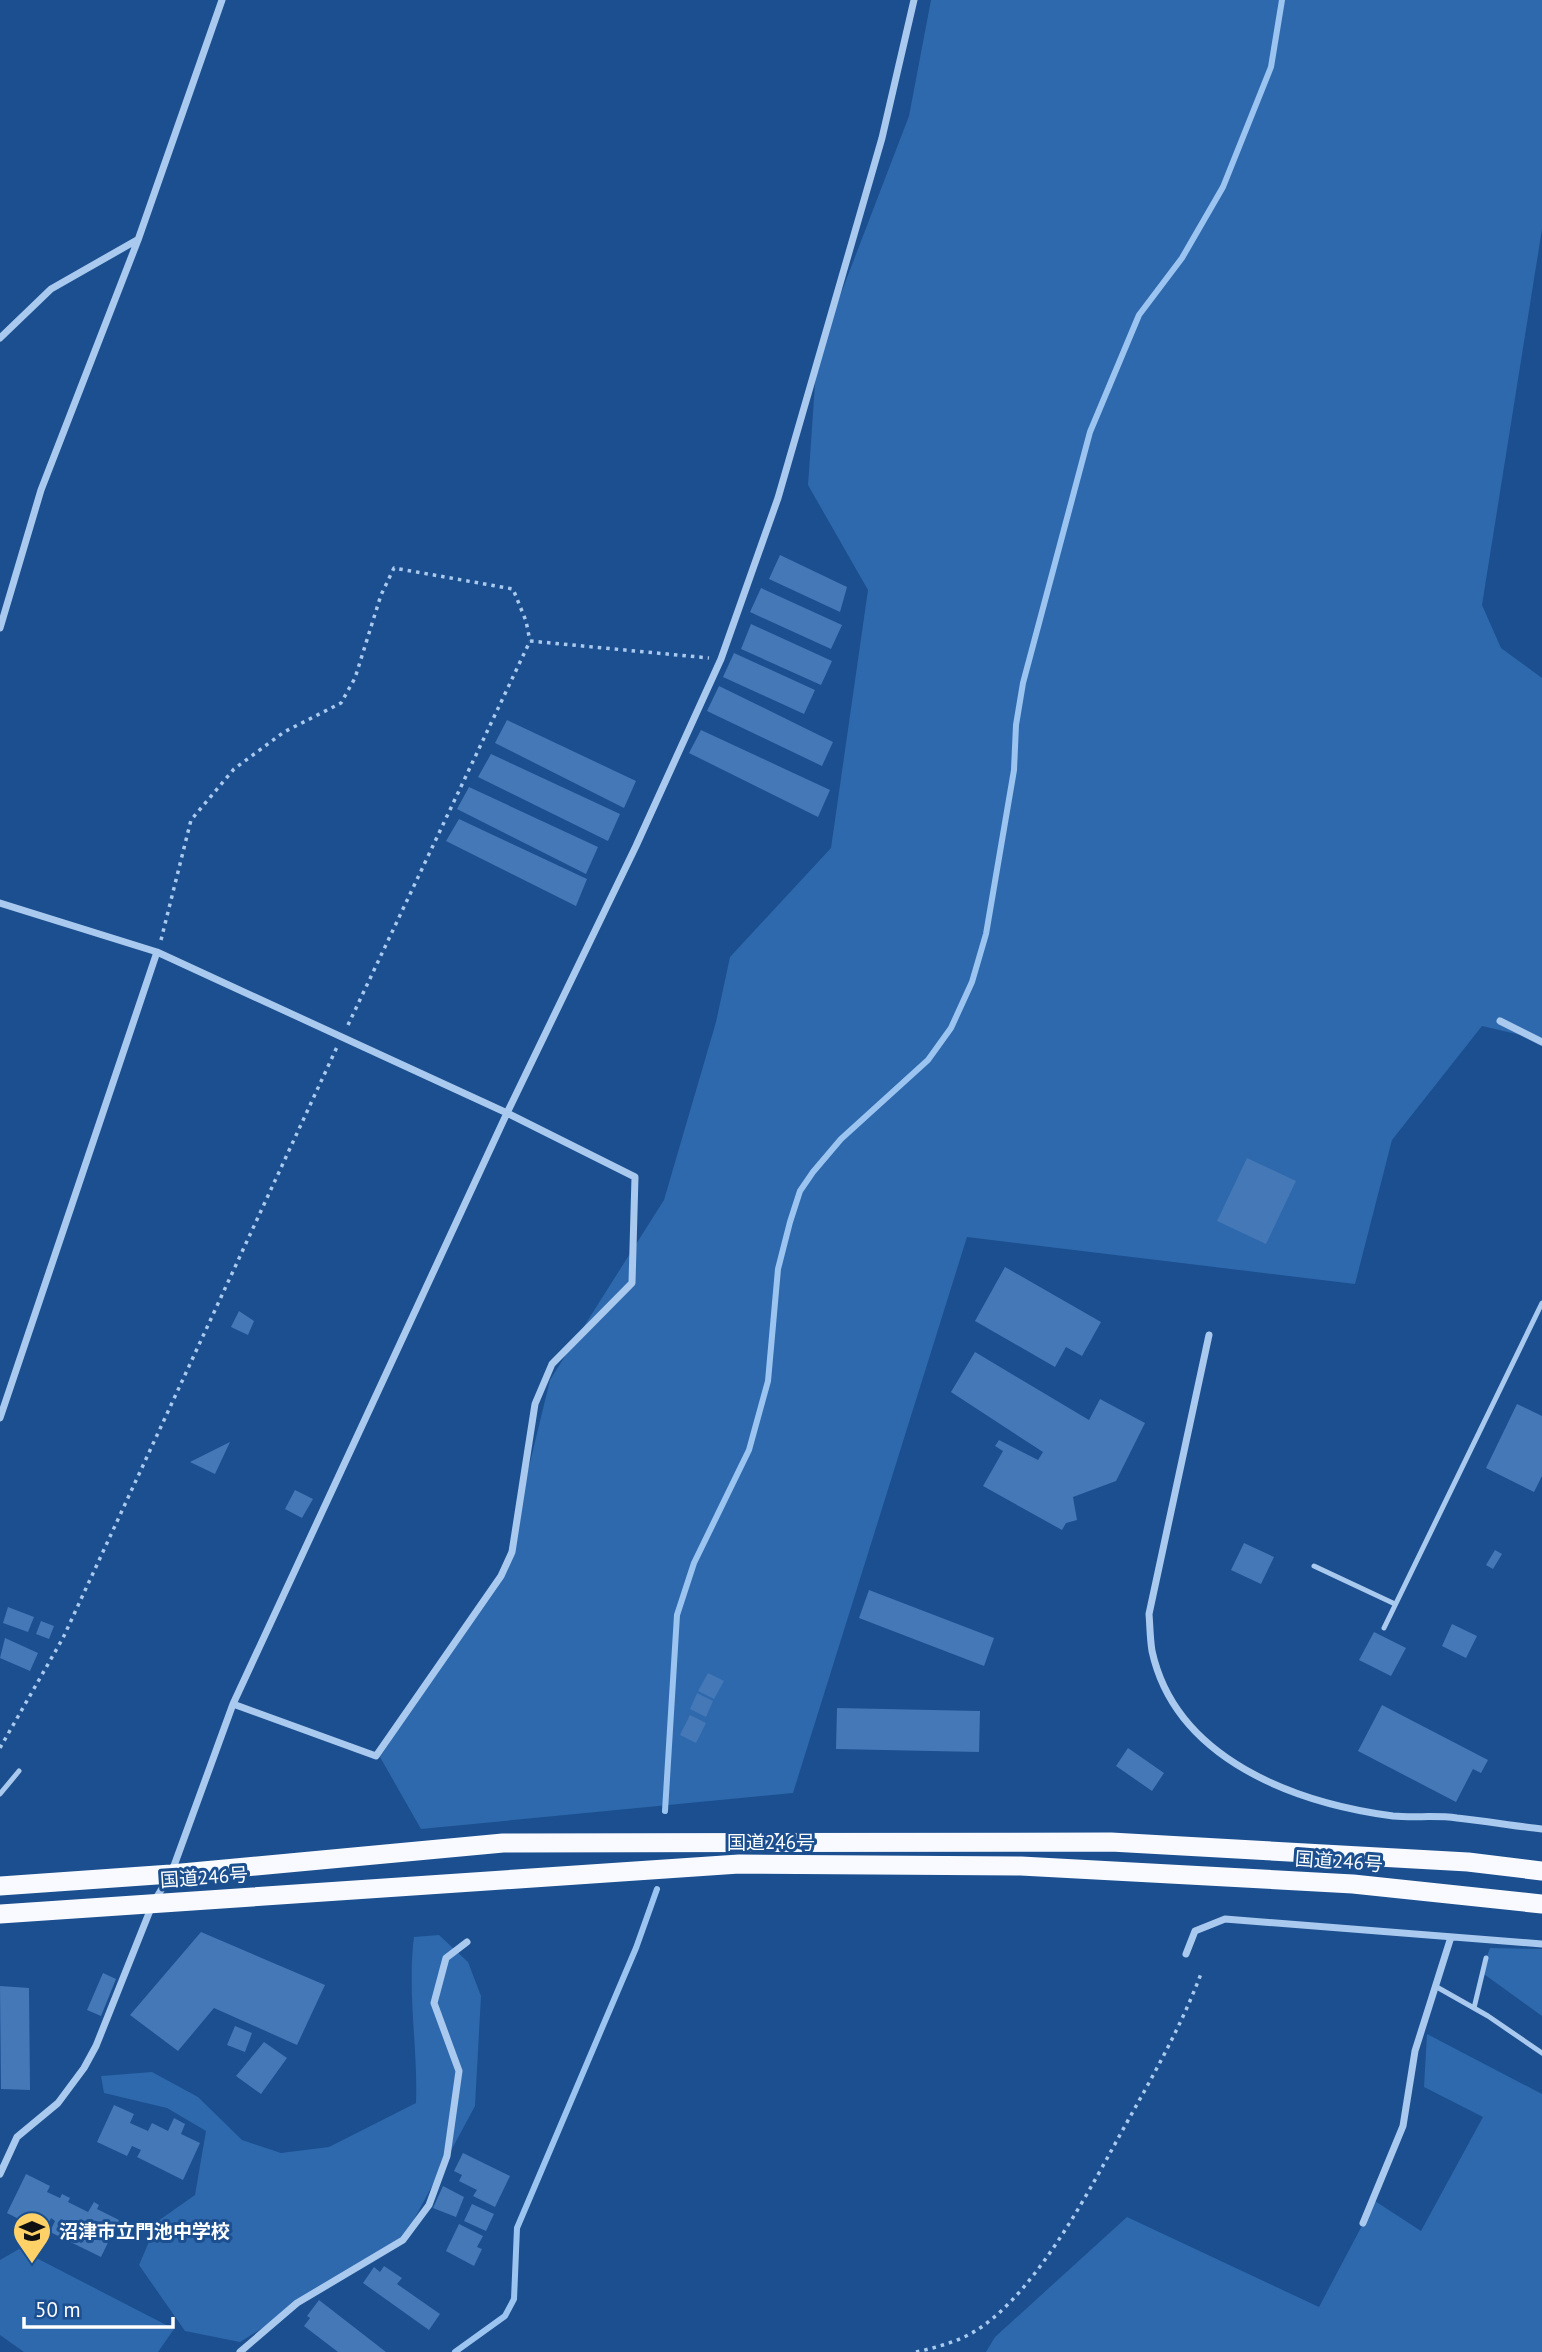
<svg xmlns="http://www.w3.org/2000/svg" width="1542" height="2352" viewBox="0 0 1542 2352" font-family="'PT Sans','Noto Sans JP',sans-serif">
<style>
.green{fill:#2e69ad}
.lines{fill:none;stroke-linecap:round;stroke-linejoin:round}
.stream{stroke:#9cc4f0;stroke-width:6}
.building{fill:#4478b7}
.path{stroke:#a9c9ee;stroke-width:3.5;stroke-dasharray:3.5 5;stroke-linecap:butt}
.service{stroke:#a9c9ee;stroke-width:5}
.minor{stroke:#a9c9ee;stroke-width:7}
.trunk{stroke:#f8faff;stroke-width:19}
.labels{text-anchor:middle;stroke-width:6;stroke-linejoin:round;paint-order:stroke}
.street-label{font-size:19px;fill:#fff;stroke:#1b4f8f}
.poi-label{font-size:19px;font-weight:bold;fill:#fff;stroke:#1b4f8f;text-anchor:start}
</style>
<rect width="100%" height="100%" fill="#1b4f8f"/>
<path class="green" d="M 931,0 L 1542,0 L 1542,229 L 1482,605 L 1501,648 L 1542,678 L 1542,1040 L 1482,1026 L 1392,1140 L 1355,1284 L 967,1237 L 793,1793 L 421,1829 L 380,1757 L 504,1570 L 550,1380 L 664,1200 L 716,1022 L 730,957 L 831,848 L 868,590 L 808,485 L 817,356 L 909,116 Z
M 439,1935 L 468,1962 L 481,1996 L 475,2106 L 403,2240 L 240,2342 L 185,2331 L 139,2265 L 158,2221 L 195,2195 L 206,2131 L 167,2108 L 104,2093 L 101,2076 L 152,2072 L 198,2097 L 242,2140 L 281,2153 L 329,2147 L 416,2103 C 418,2048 407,1992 414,1937 Z
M 1490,1948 L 1542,1949 L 1542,2016 L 1481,1972 Z
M 1427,2034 L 1542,2094 L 1542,2352 L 986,2352 L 995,2337 L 1127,2217 L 1319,2307 L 1375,2201 L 1421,2231 L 1483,2117 L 1424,2087 Z
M 19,2249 L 174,2329 L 158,2352 L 24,2352 L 0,2335 L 0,2260 Z"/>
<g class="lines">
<path class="stream" d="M 665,1811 L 677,1615 L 694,1563 L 749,1450 L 768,1381 L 778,1269 L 790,1222 L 800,1191 L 813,1172 L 841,1139 L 928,1060 L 951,1028 L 972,982 L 986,934 L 1014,770 L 1016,725 L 1023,683 L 1090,432 L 1139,315 L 1182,258 L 1223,187 L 1271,67 L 1282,0
M 455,2352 L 505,2316 L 514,2299 L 517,2228 L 636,1948 L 657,1889"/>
</g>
<path class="building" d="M 780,555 L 847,587 L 840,612 L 769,579 Z
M 761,588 L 842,625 L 831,649 L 750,612 Z
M 751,624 L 832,661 L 821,685 L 741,649 Z
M 734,653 L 815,690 L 804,714 L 723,677 Z
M 719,686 L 833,742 L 822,766 L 707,711 Z
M 507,720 L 636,781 L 624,808 L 495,743 Z
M 701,730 L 830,790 L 818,817 L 689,753 Z
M 491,754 L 620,814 L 608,841 L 478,777 Z
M 469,787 L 598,847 L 586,874 L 457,809 Z
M 459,819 L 587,879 L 576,906 L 446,841 Z
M 1247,1158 L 1296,1181 L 1266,1244 L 1217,1221 Z
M 1005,1267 L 1101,1322 L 1082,1356 L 1066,1347 L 1055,1367 L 975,1321 Z
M 239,1311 L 254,1321 L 248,1335 L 231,1327 Z
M 975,1352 L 1089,1420 L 1100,1399 L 1145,1423 L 1116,1481 L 1073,1497 L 1077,1520 L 1066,1523 L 1062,1530 L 983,1486 L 1003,1451 L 995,1446 L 999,1440 L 1038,1460 L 1043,1452 L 951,1392 Z
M 1517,1404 L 1542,1416 L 1542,1476 L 1534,1492 L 1486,1468 Z
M 230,1442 L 215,1474 L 190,1462 Z
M 295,1490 L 313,1499 L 302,1518 L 285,1509 Z
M 1244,1543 L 1274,1557 L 1261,1584 L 1231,1570 Z
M 1495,1550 L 1502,1554 L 1493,1569 L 1486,1565 Z
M 869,1590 L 994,1638 L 984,1666 L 859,1618 Z
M 8,1607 L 34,1617 L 28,1632 L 3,1623 Z
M 41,1621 L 54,1626 L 49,1639 L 36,1634 Z
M 1452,1624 L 1477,1636 L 1466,1658 L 1442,1646 Z
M 1374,1632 L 1406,1648 L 1391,1676 L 1359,1660 Z
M 5,1638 L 38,1653 L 30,1671 L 0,1658 Z
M 708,1673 L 724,1681 L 714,1699 L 698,1691 Z
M 697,1693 L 713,1701 L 706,1717 L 690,1709 Z
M 1382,1705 L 1488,1760 L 1481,1773 L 1473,1769 L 1456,1802 L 1358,1751 Z
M 837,1708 L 980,1711 L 979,1752 L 836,1749 Z
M 690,1715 L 706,1723 L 696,1743 L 680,1735 Z
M 1128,1748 L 1164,1773 L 1152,1791 L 1116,1766 Z
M 201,1932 L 325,1985 L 297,2045 L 214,2008 L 178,2051 L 130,2015 Z
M 103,1973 L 116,1979 L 101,2016 L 87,2010 Z
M 0,1986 L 29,1988 L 30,2090 L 1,2089 Z
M 235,2026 L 252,2033 L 245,2052 L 227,2045 Z
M 264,2042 L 287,2058 L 261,2094 L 236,2076 Z
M 114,2105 L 134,2114 L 130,2123 L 148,2131 L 152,2123 L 168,2131 L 174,2118 L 185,2124 L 181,2134 L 200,2143 L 183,2180 L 137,2157 L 141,2150 L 132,2146 L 127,2156 L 97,2142 Z
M 463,2153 L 510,2176 L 495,2207 L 473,2196 L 477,2190 L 459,2181 L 462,2175 L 454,2171 Z
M 26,2174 L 50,2186 L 47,2192 L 60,2198 L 62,2194 L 70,2198 L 68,2202 L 88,2212 L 94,2202 L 99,2205 L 97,2209 L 119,2220 L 101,2257 L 50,2232 L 55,2221 L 51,2218 L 44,2232 L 7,2213 Z
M 443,2186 L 464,2197 L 456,2217 L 433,2208 Z
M 472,2204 L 494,2214 L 486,2231 L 464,2221 Z
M 459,2224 L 483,2236 L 477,2247 L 482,2249 L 474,2266 L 446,2251 Z
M 384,2266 L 402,2278 L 397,2284 L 440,2314 L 429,2330 L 363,2283 L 374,2267 L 380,2272 Z
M 319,2300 L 386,2352 L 338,2352 L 304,2326 L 310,2318 L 307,2316 Z"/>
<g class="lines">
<path class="path" d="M 161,940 L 191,820 L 234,769 L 284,732 L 341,703 L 355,678 L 381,595 L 394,568 L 513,589 L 526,621 L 530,641
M 348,1025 L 530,641 L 709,658
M 0,1748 L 63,1638 L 337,1047
M 916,2352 C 938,2347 961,2341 980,2328 C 1040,2287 1091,2187 1126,2124 C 1154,2074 1182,2025 1202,1971"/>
<path class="service" d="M 1314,1566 L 1395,1604
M 1384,1628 L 1542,1303
M 0,1794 L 19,1771
M 1435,1986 L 1488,2016 L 1542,2053
M 1474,2008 L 1486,1958"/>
<path class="minor" d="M 0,338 L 51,289 L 137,240
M 0,628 L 41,490 L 138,240 L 222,0
M 0,903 L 157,952 L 507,1113 L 635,1177 L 632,1283 L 552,1364 L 535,1404 L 512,1552 L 501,1576 L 376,1756 L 233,1704
M 1500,1021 L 1542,1042
M 1209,1335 L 1149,1614 C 1150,1626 1150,1639 1152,1651 C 1176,1760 1296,1803 1393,1816 C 1414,1818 1436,1815 1457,1818 C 1486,1821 1514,1826 1542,1829
M 0,1418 L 157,952
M 1186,1954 L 1195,1931 L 1225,1919 L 1542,1944
M 0,2174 L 17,2137 L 58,2103 L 84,2068 L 96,2046 L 153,1903 L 171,1874 L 233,1704 L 507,1113 L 636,846 L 721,659 L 778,498 L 882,138 L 914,0
M 1363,2223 L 1403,2126 L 1415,2051 L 1451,1937
M 240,2352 L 297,2303 L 403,2240 L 429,2205 L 447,2156 L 459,2071 L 434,2003 L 446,1958 L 467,1942"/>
<path class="trunk" d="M 0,1886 L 171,1874 L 503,1843 L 1111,1842 L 1468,1862 L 1542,1871
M 0,1914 L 739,1864 L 1021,1866 L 1353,1884 L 1542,1904"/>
</g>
<defs>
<symbol id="school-pin" viewBox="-11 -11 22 30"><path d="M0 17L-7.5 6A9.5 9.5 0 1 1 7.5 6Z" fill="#ffd166" stroke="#1b4f8f"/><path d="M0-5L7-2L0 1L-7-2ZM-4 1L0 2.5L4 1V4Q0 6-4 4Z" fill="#111"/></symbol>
</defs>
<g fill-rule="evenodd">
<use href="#school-pin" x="10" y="2209" width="44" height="60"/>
</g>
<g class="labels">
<g class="street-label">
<text x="771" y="1849">国道246号</text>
<text transform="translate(1339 1861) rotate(4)" y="7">国道246号</text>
<text transform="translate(204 1877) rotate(-4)" y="7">国道246号</text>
</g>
<g class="poi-label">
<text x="59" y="2238">沼津市立門池中学校</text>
</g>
</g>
<path d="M24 2317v10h149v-10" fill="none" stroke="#ffffff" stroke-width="3.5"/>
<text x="35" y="2317" font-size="21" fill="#ffffff" stroke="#1b4f8f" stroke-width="5" paint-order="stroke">50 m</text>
</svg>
